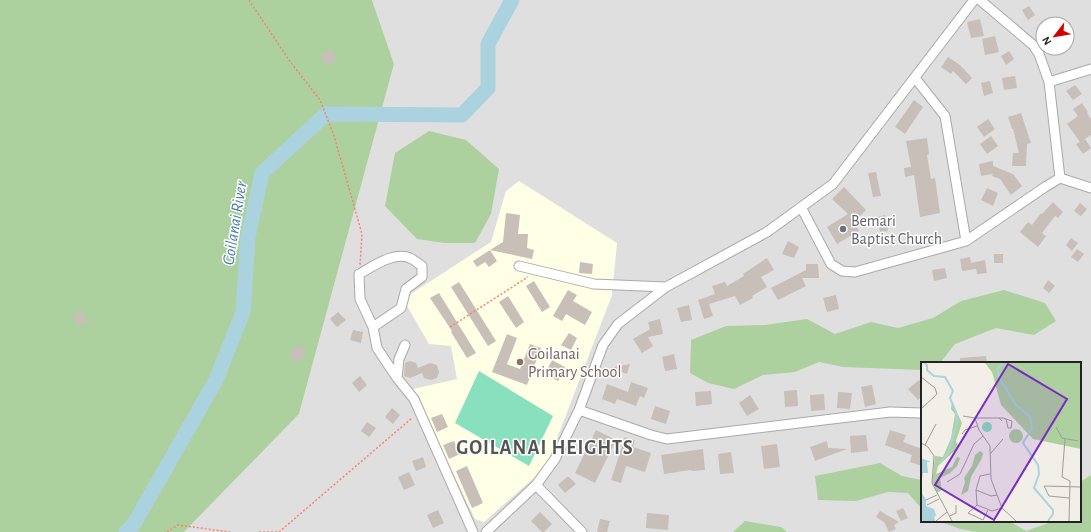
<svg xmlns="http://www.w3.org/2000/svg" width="1091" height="532" viewBox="0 0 1091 532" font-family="'Alegreya Sans',sans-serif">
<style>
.residential{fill:#e0dfdf;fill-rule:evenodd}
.education{fill:#ffffe5}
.forest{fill:#add19e}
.pitch{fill:#88e0be}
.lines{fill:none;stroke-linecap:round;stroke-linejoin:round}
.river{stroke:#aad3df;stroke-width:15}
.building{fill:#c7bfb8}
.minor-casing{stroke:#a9a9a9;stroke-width:11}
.path{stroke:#fa8072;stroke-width:1.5;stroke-dasharray:2 2;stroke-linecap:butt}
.minor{stroke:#fff;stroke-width:9}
.worship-dot{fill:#6b7280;stroke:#fff;stroke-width:1.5}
.education-dot{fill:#8d6e63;stroke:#fff;stroke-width:1.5}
.labels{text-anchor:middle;stroke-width:3;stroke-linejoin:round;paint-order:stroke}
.worship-label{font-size:16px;fill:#5b616d;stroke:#fff;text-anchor:start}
.education-label{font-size:16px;fill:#785e54;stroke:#fff;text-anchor:start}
.water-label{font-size:17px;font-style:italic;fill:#4a7aab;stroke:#fff}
.district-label{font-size:20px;font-weight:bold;letter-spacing:1px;fill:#555;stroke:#fff}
.inset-river{fill:none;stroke:#aad3df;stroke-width:2}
.inset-road{fill:none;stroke:#9f9d99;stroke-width:1}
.view{fill:#7b2cbf;fill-opacity:0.15;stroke:#7b2cbf;stroke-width:2}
.inset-edge{fill:none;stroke:#222;stroke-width:2}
</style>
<rect width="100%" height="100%" fill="#f2efe9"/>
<path class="residential" d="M 372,0 L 1091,0 L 1091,532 L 184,532 L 299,414 L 394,64 ZM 1043,24 L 1067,24 L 1067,48 L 1043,48 ZM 922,363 L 1080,363 L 1080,521 L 922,521 Z"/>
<path class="education" d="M 519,181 L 617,243 L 612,295 L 546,467 L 484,522 L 475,519 L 413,389 L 457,379 L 451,346 L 429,344 L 403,299 L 491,242 L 506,191 Z"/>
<path class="forest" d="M 0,0 L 372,0 L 394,64 L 299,414 L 184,532 L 0,532 Z
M 429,131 L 466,140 L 499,169 L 491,214 L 475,243 L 445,243 L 417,239 L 385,206 L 395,153 Z
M 1004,290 L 1045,303 L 1056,321 L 1034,335 L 996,328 L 955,344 L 940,363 L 922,363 L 922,370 L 843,367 L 819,362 L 795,372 L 763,375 L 734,389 L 708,383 L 690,373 L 691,340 L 726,326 L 765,325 L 807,319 L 835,334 L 871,322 L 898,328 L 933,318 L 961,301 Z
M 880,463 L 902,476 L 922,480 L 922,509 L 908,493 L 888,492 L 856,501 L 818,500 L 815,476 Z
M 1091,475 L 1091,532 L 977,532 L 960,529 L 939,521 L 1009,521 L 1026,531 L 1054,521 L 1080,521 L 1080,482 Z
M 745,521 L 781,527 L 787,532 L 733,532 Z"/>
<path class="pitch" d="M 479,371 L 553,416 L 529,466 L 455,423 Z"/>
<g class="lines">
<path class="river" d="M 126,532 L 134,524 L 216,380 L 243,312 L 248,237 L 262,173 L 326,114 L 462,115 L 488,88 L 488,44 L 512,0"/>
</g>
<path class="building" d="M 1029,6 L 1035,15 L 1028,20 L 1022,10 Z
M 980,19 L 984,36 L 971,38 L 967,22 Z
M 995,36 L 999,52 L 985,55 L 982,39 Z
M 329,49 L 337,59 L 328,66 L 320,56 Z
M 1009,51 L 1014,59 L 1006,65 L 1001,56 Z
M 948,57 L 960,65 L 972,78 L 966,84 L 953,71 L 951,74 L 941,67 Z
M 1015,76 L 1017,88 L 1004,90 L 1002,78 Z
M 990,81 L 993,93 L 984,96 L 981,83 Z
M 1075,85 L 1082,94 L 1073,100 L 1066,91 Z
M 914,100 L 923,107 L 905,134 L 895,127 Z
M 1082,103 L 1088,112 L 1087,113 L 1091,119 L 1091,135 L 1085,139 L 1091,148 L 1083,154 L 1076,144 L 1080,142 L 1067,124 L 1078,116 L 1073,109 Z
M 1021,113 L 1031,143 L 1027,144 L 1026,166 L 1012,166 L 1013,153 L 1019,153 L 1013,129 L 1012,129 L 1008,117 Z
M 988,119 L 995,129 L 984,137 L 977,127 Z
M 991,136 L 998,146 L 987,154 L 980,144 Z
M 927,138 L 929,154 L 927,155 L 931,179 L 935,178 L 940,213 L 920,217 L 914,175 L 905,177 L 904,168 L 911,167 L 906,141 Z
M 993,161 L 993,166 L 1013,174 L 1022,186 L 1011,195 L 1000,179 L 992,176 L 993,174 L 981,176 L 979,164 Z
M 876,172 L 881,196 L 873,197 L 868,173 Z
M 844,187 L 866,210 L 854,222 L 859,231 L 837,244 L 827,227 L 848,214 L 832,199 Z
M 987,188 L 998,193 L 993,206 L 981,200 Z
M 1053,202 L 1063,212 L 1058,218 L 1055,216 L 1042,233 L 1046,236 L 1038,247 L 1020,232 L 1028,222 L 1032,225 L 1041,213 L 1042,214 Z
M 1080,203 L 1087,209 L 1081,216 L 1074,211 Z
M 506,213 L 520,215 L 518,234 L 528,234 L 527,248 L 534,250 L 532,259 L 490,250 L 503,242 Z
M 885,215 L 888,231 L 880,232 L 877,217 Z
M 1071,238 L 1078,243 L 1072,251 L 1066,245 Z
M 788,241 L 799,247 L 794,258 L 782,254 Z
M 1077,249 L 1084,254 L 1078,262 L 1071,257 Z
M 490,250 L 497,261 L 489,267 L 485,262 L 477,267 L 473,261 Z
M 994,254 L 1003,254 L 1003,263 L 994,263 Z
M 970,257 L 971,263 L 985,260 L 987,273 L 977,274 L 976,269 L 962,271 L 960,259 Z
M 767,258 L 774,270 L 761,277 L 767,287 L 752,296 L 753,298 L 740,305 L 735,296 L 709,304 L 713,316 L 704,319 L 698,300 L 715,294 L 712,286 L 725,282 L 727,286 L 744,276 L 743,274 Z
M 580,262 L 593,264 L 592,274 L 579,273 Z
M 806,264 L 818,264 L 819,278 L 802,278 L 806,286 L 778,300 L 771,288 L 806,270 Z
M 945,268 L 947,278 L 934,281 L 932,270 Z
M 1048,280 L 1055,286 L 1049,293 L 1043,288 Z
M 534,281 L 550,307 L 542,312 L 526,286 Z
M 459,282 L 496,341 L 488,346 L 451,287 Z
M 568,290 L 577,295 L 573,301 L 592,312 L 585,325 L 566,314 L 562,321 L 553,316 Z
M 439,293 L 476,353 L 467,358 L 451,332 L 452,331 L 430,298 Z
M 836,295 L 839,309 L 827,312 L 823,298 Z
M 508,296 L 524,322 L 516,328 L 499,302 Z
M 689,305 L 692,320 L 681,322 L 677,308 Z
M 82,311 L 88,321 L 79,326 L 73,316 Z
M 338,312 L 346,320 L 337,327 L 330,319 Z
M 660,319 L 663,334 L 648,337 L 653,346 L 642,353 L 633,339 L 650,329 L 648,322 Z
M 353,330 L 363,332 L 361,343 L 350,340 Z
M 569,333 L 577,338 L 571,350 L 561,345 Z
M 507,334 L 517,338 L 507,364 L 520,369 L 530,344 L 541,348 L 527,385 L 492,372 Z
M 299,344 L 307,353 L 296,363 L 288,355 Z
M 674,354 L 677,369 L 665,371 L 662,357 Z
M 986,356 L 987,363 L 960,363 L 960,358 Z
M 552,360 L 565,367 L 558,381 L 545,374 Z
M 410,361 L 416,363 L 418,368 L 430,363 L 437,365 L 439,372 L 437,378 L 431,380 L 424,378 L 422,373 L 410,378 L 404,376 L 405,363 Z
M 630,364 L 627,374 L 610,368 Z
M 360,376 L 367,385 L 359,392 L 352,383 Z
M 919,380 L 922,383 L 922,396 L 918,400 L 908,389 Z
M 631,382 L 648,388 L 644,398 L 640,396 L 636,406 L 617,399 L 615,404 L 602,399 L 607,384 L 628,392 Z
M 872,385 L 876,404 L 865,407 L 861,387 Z
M 797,390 L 798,406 L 785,407 L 784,391 Z
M 711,391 L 712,404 L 696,406 L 695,392 Z
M 838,392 L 852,393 L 850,409 L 837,408 Z
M 824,394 L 825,410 L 811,411 L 810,395 Z
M 750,395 L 759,409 L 747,416 L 739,403 Z
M 655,406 L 670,411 L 666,424 L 651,419 Z
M 392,408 L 400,415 L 393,424 L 385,417 Z
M 442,414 L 448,427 L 437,432 L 431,418 Z
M 367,422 L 376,428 L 369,437 L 361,431 Z
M 596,430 L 616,440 L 595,483 L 575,473 Z
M 890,430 L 906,435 L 903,442 L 922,449 L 922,466 L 910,462 L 912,455 L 885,445 Z
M 866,435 L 868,451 L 851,453 L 850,436 Z
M 625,437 L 635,440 L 633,447 L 651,453 L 645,472 L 626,466 L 621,483 L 611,480 Z
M 454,441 L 460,454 L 449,459 L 443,445 Z
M 827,441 L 828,448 L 847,449 L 815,461 L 810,447 Z
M 777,444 L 780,467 L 764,469 L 761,446 Z
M 703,449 L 705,470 L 692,471 L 691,470 L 664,474 L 661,455 Z
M 731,452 L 734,473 L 720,474 L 718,454 Z
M 423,457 L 426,467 L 416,471 L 412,461 Z
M 467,466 L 483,503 L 472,508 L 456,471 Z
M 409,472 L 415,485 L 404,490 L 398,477 Z
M 567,477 L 569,477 L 576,484 L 565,493 L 558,485 Z
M 903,508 L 908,518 L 901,521 L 896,511 Z
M 438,510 L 444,523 L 433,528 L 427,515 Z
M 880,511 L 899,522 L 894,525 L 896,529 L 889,532 L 884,522 L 876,517 Z
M 540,512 L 552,524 L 544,532 L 542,532 L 531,521 Z
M 647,513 L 669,515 L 668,530 L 646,528 Z
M 600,519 L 610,521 L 607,532 L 597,532 Z"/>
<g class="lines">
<defs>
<path id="minor" d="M 980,0 L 1033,45 L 1039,54 L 1049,82 L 1060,178 L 1091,188
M 915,78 L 945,116 L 966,241
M 1049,82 L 1091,69
M 801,207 L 831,264 L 842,271 L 855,272 L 966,241 L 1045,187 L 1060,178
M 519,266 L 594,284 L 666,287
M 373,327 L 401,308 L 406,289 L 422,277 L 422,266 C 419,264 415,261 412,259 C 395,250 374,266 359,274 L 360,299 L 373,327 L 377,348 L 397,378
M 405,345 L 399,359 L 397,378 L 414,399 L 473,532
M 579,410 L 651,435 L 667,439 L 890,412 L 922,413
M 536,485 L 582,532
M 486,532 L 536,485 L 555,459 L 579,410 L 603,345 L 618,324 L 666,287 L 767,232 L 833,184 L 974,0"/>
</defs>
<use href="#minor" class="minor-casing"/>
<path class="path" d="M 249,0 L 289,60 L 320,100 L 333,133 L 343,167 L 362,234 L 360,265
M 450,327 L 528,277
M 167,532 L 178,525 L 230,532
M 259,532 L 279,532
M 279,532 L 412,418"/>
<use href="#minor" class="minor"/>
</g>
<circle class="worship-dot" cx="843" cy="229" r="4"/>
<circle class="education-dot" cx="520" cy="362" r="4"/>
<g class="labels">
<g class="worship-label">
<text x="851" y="226">Bemari<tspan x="851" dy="18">Baptist Church</tspan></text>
</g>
<g class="education-label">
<text x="528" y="359">Goilanai<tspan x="528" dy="18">Primary School</tspan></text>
</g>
<g class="water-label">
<text transform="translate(234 223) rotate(-81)" y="6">Goilanai River</text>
</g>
<g class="district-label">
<text x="545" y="454">GOILANAI HEIGHTS</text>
</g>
</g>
<g transform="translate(921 362)">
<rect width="160" height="160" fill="#f2efe9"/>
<path d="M 64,1 L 160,1 L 160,87 L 112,77 L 80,43 L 71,10 ZM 31,40 L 41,61 L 35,79 L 38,85 L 17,104 L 15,112 L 31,105 L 36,95 L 39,96 L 36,104 L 29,111 L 19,116 L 21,128 L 16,131 L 11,121 L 14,94 L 22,95 L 30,76 L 34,52 L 30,47 ZM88 74a7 7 0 1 1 14 0a7 7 0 1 1-14 0ZM 59,89 L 62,91 L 61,96 L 50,115 L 47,129 L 40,133 L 44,120 L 43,116 L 51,104 L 54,93 Z" fill="#add19e"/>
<path d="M61 65a5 5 0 1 1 10 0a5 5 0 1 1-10 0Z" fill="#88e0be"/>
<path d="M 0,96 L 10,100 L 6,100 L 7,111 L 2,111 L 0,122 ZM 0,130 L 5,137 L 5,144 L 13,147 L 15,153 L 13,155 L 14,159 L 0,159 Z" fill="#aad3df"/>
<path class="inset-river" d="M 3,1 L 6,3 L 6,8 L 13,14 L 24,15 L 32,29 L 29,36 L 35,50 L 36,61 L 27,91 L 19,101M 81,1 L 76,8 L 79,17 L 95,43 L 109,55 L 111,66 L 102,81 L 117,103 L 118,112 L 113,126 L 132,148 L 132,152 L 127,159"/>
<path class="inset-road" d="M 0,15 L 14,26 L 16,32 L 0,47M 42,54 L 54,56M 78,56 L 82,56 L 91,59 L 90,66 L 87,66 L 85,57M 81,59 L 78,56 L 54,56 L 58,68 L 69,84 L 70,117 L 81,146M 135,65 L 141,76 L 157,79M 41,72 L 44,68 L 56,64M 144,77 L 141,115 L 149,119 L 148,159M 0,81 L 7,85 L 13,94 L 11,121 L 31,159M 4,83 L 15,62M 70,91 L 82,77M 26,120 L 39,112 L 53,82 L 62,74M 55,128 L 70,134 L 76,133M 148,136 L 128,134 L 123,124 L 160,125M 5,138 L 16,133M 6,143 L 18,137M 56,143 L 55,128 L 59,114 L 69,112M 67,148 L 62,158 L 47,151 L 56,143 L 71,149 L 81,146 L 95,159M 29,154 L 35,151 L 35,143M 15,159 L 26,150"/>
<path class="view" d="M 87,2 L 146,37 L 73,158 L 14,123 Z"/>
<rect width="160" height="160" class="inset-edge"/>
</g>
<g transform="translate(1055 36) rotate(239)"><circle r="19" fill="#ffffff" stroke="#a7a7a7"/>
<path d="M0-3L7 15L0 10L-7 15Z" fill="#d40000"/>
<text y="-6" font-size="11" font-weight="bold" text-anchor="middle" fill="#222222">N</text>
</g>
</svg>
